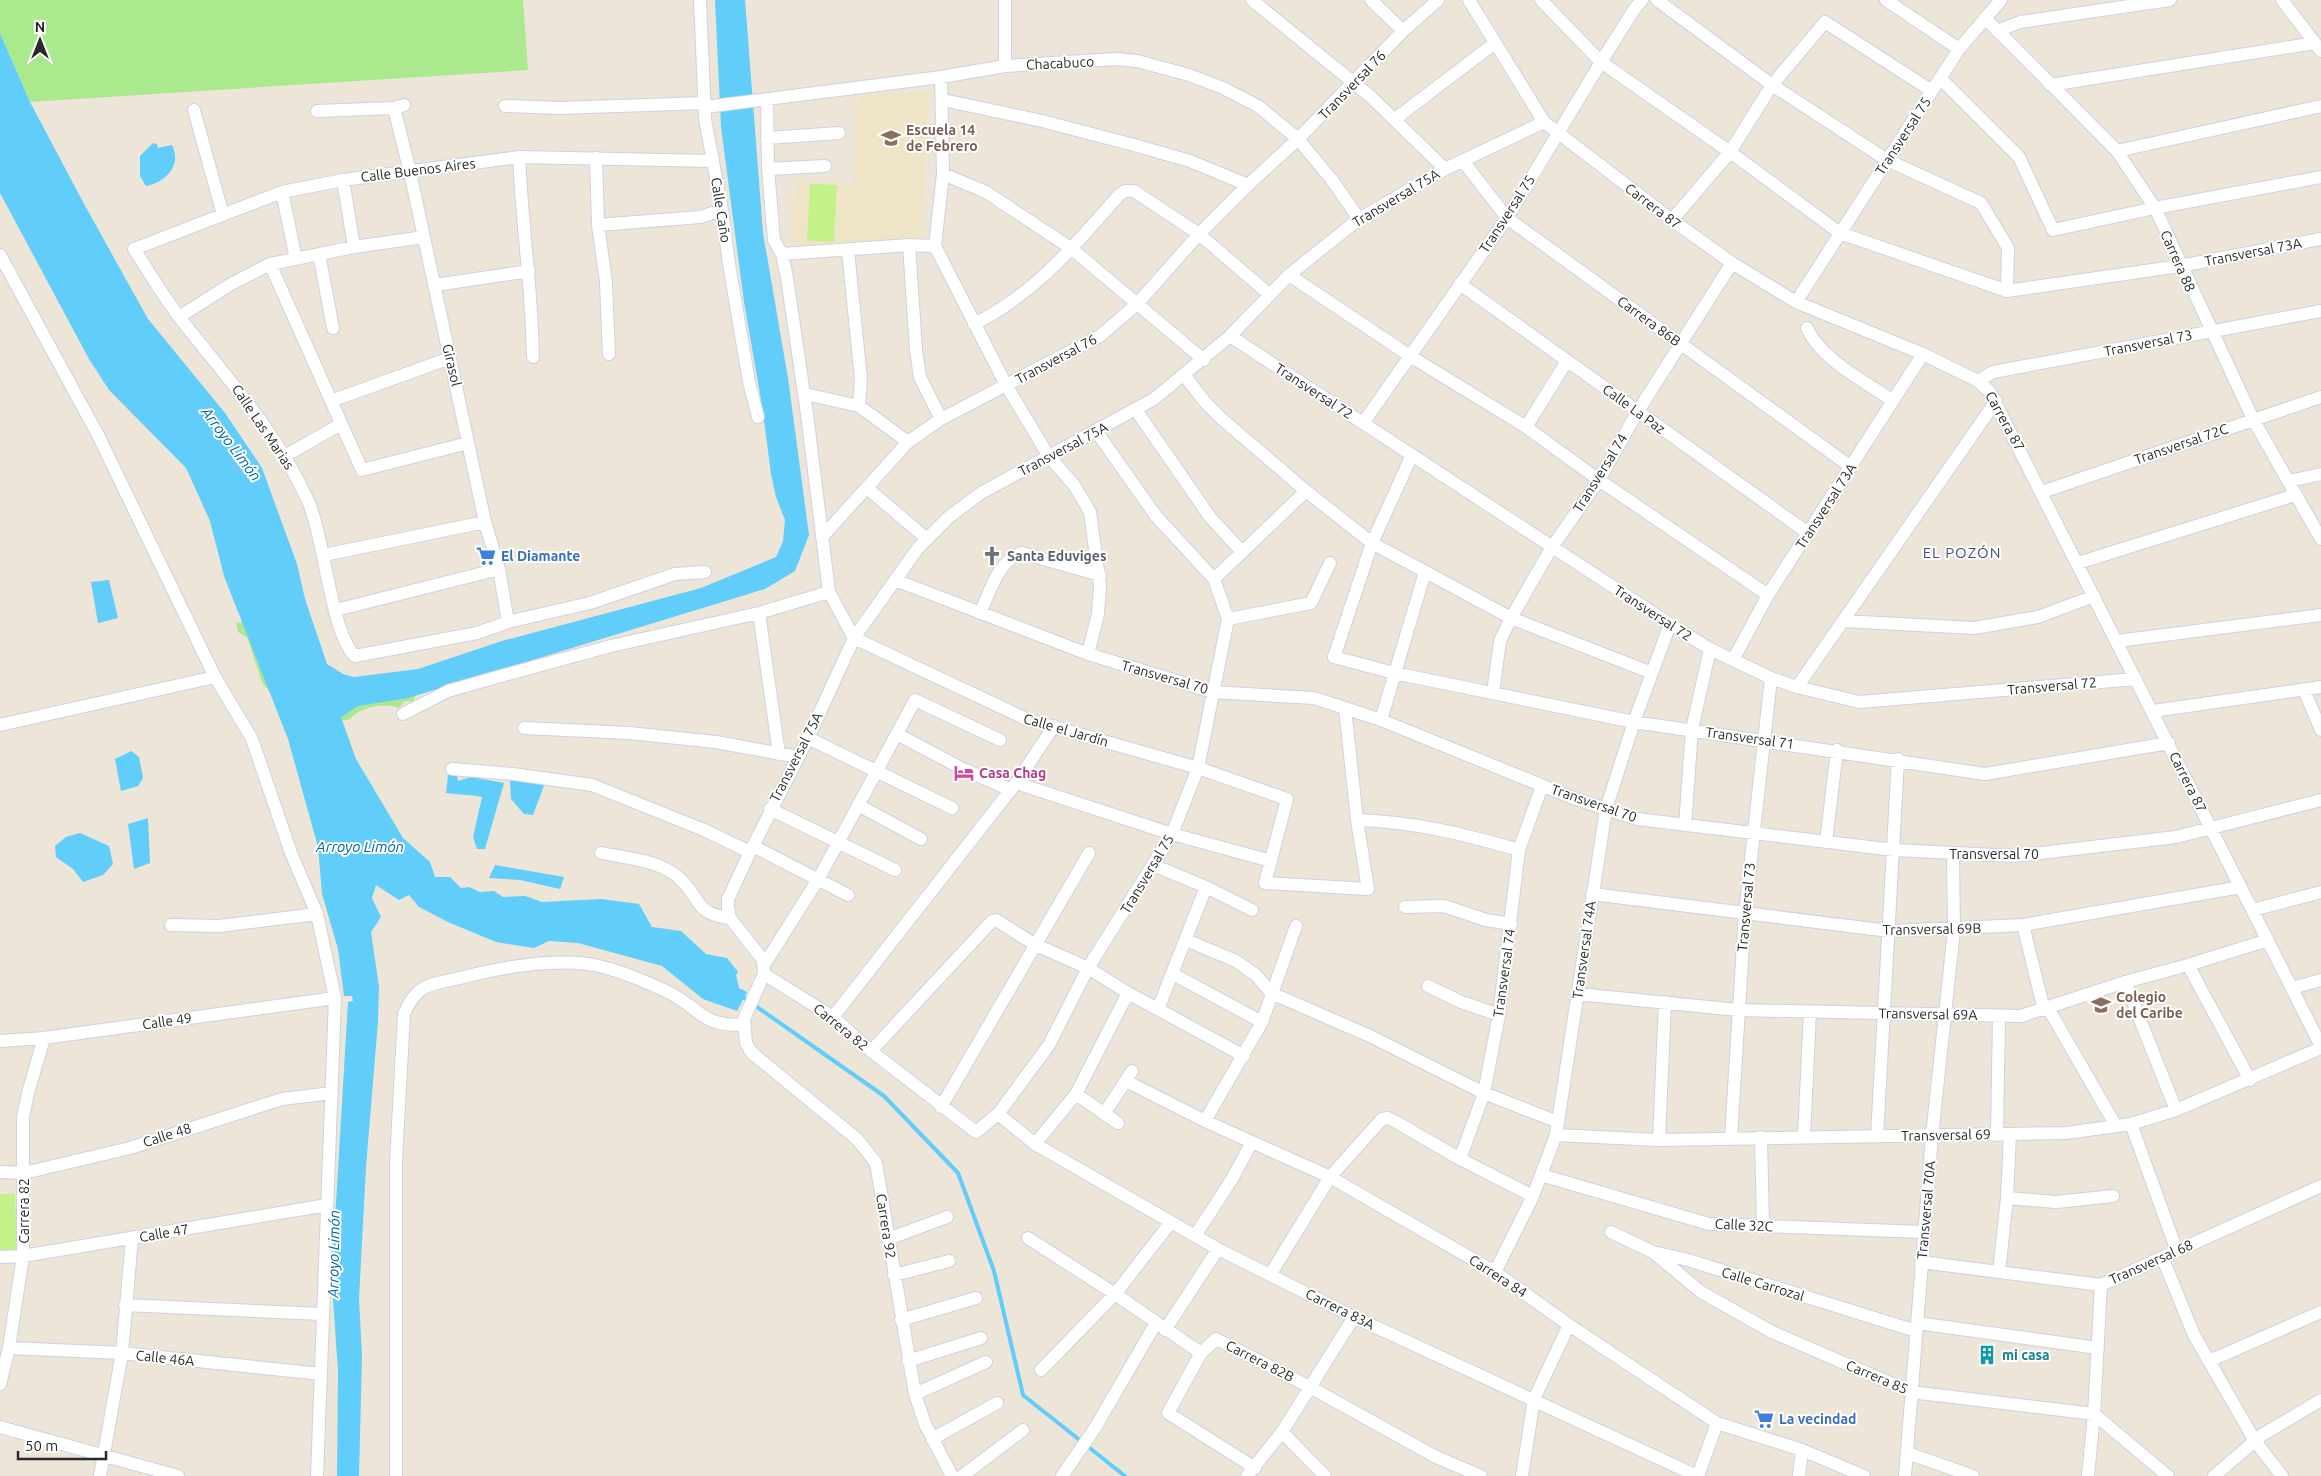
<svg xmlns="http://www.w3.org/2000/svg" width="2321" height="1476" viewBox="0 0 2321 1476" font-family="Ubuntu,sans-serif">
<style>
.education{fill:#f0e4c6}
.green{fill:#abe98f}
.pitch{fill:#c2f289}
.water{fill:#60cdfa}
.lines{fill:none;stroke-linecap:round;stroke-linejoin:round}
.stream{stroke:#60cdfa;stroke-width:4}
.minor-casing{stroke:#ced1e3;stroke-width:14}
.minor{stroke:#fff;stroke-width:12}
.labels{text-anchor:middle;stroke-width:4;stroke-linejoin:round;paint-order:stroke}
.street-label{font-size:14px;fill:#292929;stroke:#fff}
.education-label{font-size:14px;font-weight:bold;fill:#785e54;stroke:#fff;text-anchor:start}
.shop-label{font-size:14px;font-weight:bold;fill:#366cbe;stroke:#fff;text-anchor:start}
.worship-label{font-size:14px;font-weight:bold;fill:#5b616d;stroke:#fff;text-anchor:start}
.hotel-label{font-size:14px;font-weight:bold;fill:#b23c85;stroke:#fff;text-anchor:start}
.culture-label{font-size:14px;font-weight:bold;fill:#0d838f;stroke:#fff;text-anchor:start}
.water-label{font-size:15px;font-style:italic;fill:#0167a5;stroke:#fff}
.neighbourhood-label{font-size:15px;letter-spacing:1px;fill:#454d7d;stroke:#fff}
</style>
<rect width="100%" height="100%" fill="#ede5d8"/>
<path class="education" d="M 929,92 L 920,241 L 833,246 L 791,243 L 796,182 L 853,186 L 859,95 Z"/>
<path class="green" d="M 0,0 L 523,0 L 528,70 L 30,102 L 0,33 Z
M 230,574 L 271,694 L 262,682 L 247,637 L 238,632 L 236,623 L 243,622 L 224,576 Z
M 417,692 L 413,702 L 405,701 L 399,708 C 383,702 360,707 349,720 L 340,720 L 343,710 L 349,704 Z"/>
<path class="pitch" d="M 810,184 L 837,185 L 834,242 L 807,241 Z
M 0,1194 L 15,1194 L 17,1249 L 0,1250 Z"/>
<path class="water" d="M 715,0 L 745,0 L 763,233 L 788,378 L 809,535 L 795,571 L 765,589 L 408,698 L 358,706 L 341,717 L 356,759 L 403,838 L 430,862 L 435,877 L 450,877 L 461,888 L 469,887 L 480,892 L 494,891 L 503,897 L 525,896 L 542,902 L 601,899 L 639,904 L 652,927 L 681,931 L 706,954 L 727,958 L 738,972 L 736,975 L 739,988 L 747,992 L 737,1011 L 703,999 L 662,966 L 578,943 L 549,941 L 534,948 L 496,942 L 448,922 L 419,907 L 409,895 L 399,900 L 376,885 L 372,898 L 381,917 L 371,932 L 379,987 L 378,1021 L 366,1167 L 359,1298 L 362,1357 L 359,1476 L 337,1476 L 338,1371 L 333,1299 L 334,1237 L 348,1002 L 353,1001 L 352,996 L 344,996 L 338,949 L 322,894 L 318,847 L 288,739 L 224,576 L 210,521 L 186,468 L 109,390 L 89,359 L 0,193 L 0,33 L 30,102 L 83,202 L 148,319 L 225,413 L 262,468 L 297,564 L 305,599 L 327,664 L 343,674 L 354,677 L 418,669 L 502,641 L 701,588 L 776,557 L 783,541 L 785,520 L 776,497 L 771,474 L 762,405 L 744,302 L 721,127 Z
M 153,143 L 157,144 L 158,148 L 172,145 C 182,165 166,182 146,186 L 140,176 L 140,156 Z
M 109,580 L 118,618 L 98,623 L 91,582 Z
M 131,751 L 139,757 L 143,778 L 138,786 L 121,791 L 115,759 Z
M 448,775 L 457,775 L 458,781 L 471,777 L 504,783 L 485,849 L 477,849 L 473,837 L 482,797 C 470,794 458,795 446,793 Z
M 514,777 L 545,783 L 533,815 L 524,814 L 511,799 L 510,781 Z
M 148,818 L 150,863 L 134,869 L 128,824 Z
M 80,833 L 109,846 L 113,864 L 103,875 L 83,882 L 73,869 L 56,857 L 55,846 L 66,837 Z
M 495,865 L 564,877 L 560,889 L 520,880 L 489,878 Z"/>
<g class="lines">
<path class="stream" d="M 740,995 L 884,1096 L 958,1173 L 994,1271 L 1023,1395 L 1125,1476"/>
<defs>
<path id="minor" d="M 700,0 L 705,119 L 722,210 L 729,264 L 749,382 L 758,417
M 1252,0 L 1370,96 L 1445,169
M 1371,0 L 1403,31
M 1469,0 L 1544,122 L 1672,220 L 1732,263 L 1796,302 L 1923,354 L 1978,381 L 1990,392 L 2321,1046
M 1541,0 L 1601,62 L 1730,152 L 1840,233 L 2007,291 L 2180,266 L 2321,239
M 1657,0 L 1772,85 L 1887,160 L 1981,203 L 2008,248 L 2007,291
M 1886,0 L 1959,49
M 2282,0 L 2321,51
M 1985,18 L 2117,151 L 2155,208 L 2253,419 L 2321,539
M 1997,31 L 2020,22 L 2170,0
M 1005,66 L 1005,0
M 941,77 L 943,174 L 935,246 L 1006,385 L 1048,455 L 1074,485 L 1090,512 L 1100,586 L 1098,614 L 1088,654
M 1940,78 L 2019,157 L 2053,230 L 2155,208 L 2321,177
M 2050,85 L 2315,43
M 767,99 L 768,169 L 774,240 L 782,254 L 787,278 L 807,414 L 829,592 L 854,638
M 943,100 L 1042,121 L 1134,145 L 1190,161 L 1248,185
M 505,106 L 560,108 L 704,103
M 705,107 L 941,77 L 1005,66 L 1116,59 L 1137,61 L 1189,75 L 1223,88 L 1258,106 L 1298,139 L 1332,180 L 1359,219
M 394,108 L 410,172 L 485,522 L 499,569 L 508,622
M 194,110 L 223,215
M 317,111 L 394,108 L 404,105
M 1395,119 L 1495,43
M 767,138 L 839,133
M 2117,151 L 2321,106
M 519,157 C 522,224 532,290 533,357
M 596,158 L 598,225 L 606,282 L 609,354
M 1463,161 L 1507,218 L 1851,467
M 768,169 L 825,166
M 943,174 L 986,192 L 1072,249 L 1204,360
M 343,180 L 354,247
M 282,192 L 296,259
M 1672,220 L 1730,152 L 1772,85 L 1825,22 L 1932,91
M 598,225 L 700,217 L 722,210
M 909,245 L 916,350 L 920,377 L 941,419
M 848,251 L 861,379 L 859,406
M 319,254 L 333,328
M 782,254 L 909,245 L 935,246
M 0,255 L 98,435 L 215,677 L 252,739 L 291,853 L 317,914 L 335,998 L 317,1476
M 270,264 L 362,470 L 468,443
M 1289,275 L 1410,356 L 1526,427 L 1599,480 L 1768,595
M 1460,284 L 1808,533
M 435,285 L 529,271
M 1796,302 L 1959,49 L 2001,0
M 179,317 L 231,284 L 270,264 L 354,247 L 424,237
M 974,324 C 1035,294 1075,245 1119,195 L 1125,191 L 1134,191 L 1199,234 L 1270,295
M 1807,328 C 1820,359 1866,382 1893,401
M 1230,336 L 1670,624 L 1710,649 L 1771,678 L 1797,687 L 1859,702 L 2136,679
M 1185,376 L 1204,401 L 1223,420 L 1306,491 L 1372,543 L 1511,618 L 1652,673
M 1978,381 L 1993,372 L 2321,311
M 805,394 L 859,406 L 908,442
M 331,401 L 450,358
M 1136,410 L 1210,517 L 1242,552
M 1363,423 L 1507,218 L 1601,62 L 1635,8 L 1642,0
M 1526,427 L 1567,361
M 1412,455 L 1372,543 L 1334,657 L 1394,673 L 1634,722 L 1985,774 L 2169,743
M 285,456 L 341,424
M 2289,481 L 2321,474
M 867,488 L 927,539
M 2042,492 L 2321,397
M 822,537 L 908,442 L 941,419 L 1100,336 L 1137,304 L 1199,234 L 1248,185 L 1298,139 L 1403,31 L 1438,0
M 324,555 L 485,522
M 2078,563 L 2295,495
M 705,572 L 675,574 L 590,603 L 508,622 L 477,633 L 355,656 C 330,631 325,538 308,501 C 277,432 226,377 180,318 C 163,296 149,272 134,249 L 282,192 L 343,180 L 519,157 L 713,161
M 1214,579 L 1306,491
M 895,580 L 1088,654 L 1213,692 L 1314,698 L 1345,708 L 1381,720 L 1573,798 L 1637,819 L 1894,850 L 2015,856 L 2176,837 L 2321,800
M 336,610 L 499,569
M 759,613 L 779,754
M 980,613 C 990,592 998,560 1022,553 L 1100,575
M 1228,619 L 1311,603 L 1330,563
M 1843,621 L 1974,628 L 2038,617 L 2094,596
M 854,638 L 1026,719 L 1198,768 L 1287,799 L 1265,883 L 1368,889 L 1357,820 L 1345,708
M 2117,641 L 2321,615
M 1733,660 L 1768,595 L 1923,354
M 1797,687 L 1996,401
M 2304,690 L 2321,730
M 1493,693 L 1500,641 L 1511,618 L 1552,547 L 1599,480 L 1638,411 L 1732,263
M 2153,711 L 2321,687
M 403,714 L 448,691 L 497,677 L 611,646 L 759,613 L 829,592
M 1381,720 L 1425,572
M 0,725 L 215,677
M 524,728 L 629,733 L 716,742 L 798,757
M 897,734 L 961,768 L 1011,790
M 808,738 L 952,808
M 452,769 L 513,774 L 592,785 L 704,830 L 750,852
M 1016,783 L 1172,834 L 1271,861
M 858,805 L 921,839
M 770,809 L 895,870
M 1357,820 C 1416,822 1463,834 1519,850
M 1685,825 L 1692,729 L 1710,649
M 1826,842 L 1837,750
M 753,846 L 848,895
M 601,853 C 625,858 659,860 678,877 C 702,898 693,914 730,918
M 1153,865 L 1206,887 L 1252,910
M 1592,894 L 1889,931 L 2023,925 L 2241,887
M 1405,907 L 1444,906 L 1486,920 L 1511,924
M 2253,910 L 2321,892
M 171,925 L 219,926 L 317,914
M 2023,925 L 2044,1010
M 1186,940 L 1236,961 L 1256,975 L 1271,993 L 1370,1036 L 1484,1093 L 1558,1122
M 764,965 L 819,878 L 915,700 L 1000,740
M 2188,965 L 2250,1080
M 764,974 L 833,1017 L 871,1051 L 976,1132 L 998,1114 L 1049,1045 L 1088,968 L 1172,834 L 1198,768 L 1228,619 L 1214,579 L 1156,516 L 1096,431
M 1173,974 L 1262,1022
M 2125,982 L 2176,1110
M 1428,986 L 1461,1002 L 1499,1015
M 2292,988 L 2321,980
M 1578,994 L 1738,1010 L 2021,1016 L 2125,982 L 2188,965 L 2268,940
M 2048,1008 L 2116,1126
M 1158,1009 L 1206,887
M 833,1017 L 1016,783 L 1054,726
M 0,1041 L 44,1038 L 335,998
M 871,1051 L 992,921 L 996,920 L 1034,944 L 1088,968 L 1128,993 L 1244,1056
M 1126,1081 L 1205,1121 L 1330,1177 L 1495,1272 L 1569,1325 L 1717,1423 L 1802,1450 L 1864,1476
M 1076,1094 L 1118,1123
M 941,1107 L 1089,853
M 998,1114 L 1035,1144 L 1218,1249 L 1354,1317 L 1697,1476
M 1104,1114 L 1132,1071
M 1205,1121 L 1262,1022 L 1296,926
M 2131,1124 L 2177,1251
M 1556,1135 L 1659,1140 L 2066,1133 L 2131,1124 L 2176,1110 L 2321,1048
M 1997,1135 L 1999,1016
M 1804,1136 L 1810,1012
M 1877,1136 L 1898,759
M 1731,1137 L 1745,913 L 1771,678
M 1761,1137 L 1763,1226
M 1659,1140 L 1665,1002
M 1035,1144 L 1076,1094 L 1128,993
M 1460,1159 L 1484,1093 L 1499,1015 L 1519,850 L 1542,786
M 0,1172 L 24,1173 L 130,1148 L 282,1099 L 332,1093
M 1541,1175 L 1709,1224 L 1924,1232
M 2007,1198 L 2056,1202 L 2113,1196
M 1611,1232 L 1653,1252 L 1688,1260 L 1916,1331
M 1195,1236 L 1232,1179 L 1252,1142
M 1028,1238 L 1115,1294 L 1201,1353
M 888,1239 L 947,1217
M 1653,1252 L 1701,1292 L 1772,1332 L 1911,1392 L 2094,1414 L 2168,1476
M 0,1257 L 23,1256 L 327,1205
M 2163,1259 L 2194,1335 L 2255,1441 L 2282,1476
M 1921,1262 L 2101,1285 L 2321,1186
M 1495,1272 L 1533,1196 L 1556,1135 L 1606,809 L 1634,722 L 1670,624
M 1999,1272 L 2007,1198 L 2010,1134
M 894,1275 L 949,1261
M 1270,1275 L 1330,1177 L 1382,1119 L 1388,1118 L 1398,1123 L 1460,1159 L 1533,1196
M 125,1305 L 322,1314
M 901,1320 L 976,1298
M 1917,1323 L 2098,1348
M 1165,1330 L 1218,1249
M 9,1348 L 122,1353 L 321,1374
M 908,1361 L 981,1338
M 2209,1361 L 2321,1312
M 1041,1370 L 1115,1294 L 1171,1222
M 0,1384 L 9,1348 L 23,1256 L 23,1117 L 28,1093 L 44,1038
M 915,1394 L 986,1362
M 0,1427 L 178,1476
M 1282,1432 L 1325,1476
M 932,1439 L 997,1403
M 1907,1453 L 1973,1476
M 1255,1468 L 1168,1413 L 1201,1353 L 1216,1339 L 1308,1386 L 1436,1457 L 1481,1476
M 100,1476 L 122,1353 L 132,1238
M 396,1476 L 396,1161 L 404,1014 C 418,981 432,985 464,977 C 501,967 562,957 599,966 C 624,972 647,982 670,993 C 702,1010 701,1026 744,1025
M 952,1476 L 925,1424 L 915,1394 L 876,1163 L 857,1139 L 752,1053 L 746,1043 L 744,1019 L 764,974 L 763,960 L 730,918 L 728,908 L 728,899 L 750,852 L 808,738 L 854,638 L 918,548 L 949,517 L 981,493 L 1154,399 L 1230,336 L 1289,275 L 1359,219 L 1445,169 L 1544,122
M 962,1476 L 1023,1430
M 1062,1476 L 1095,1428 L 1156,1323
M 1247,1476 L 1282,1432 L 1354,1317
M 1522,1476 L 1534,1399 L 1569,1325
M 1698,1476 L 1717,1423
M 1799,1476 L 1802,1450
M 1905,1476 L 1932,1136 L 1954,930 L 1953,855
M 2088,1476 L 2094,1414 L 2101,1285
M 2214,1476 L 2262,1435 L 2321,1400"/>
</defs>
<use href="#minor" class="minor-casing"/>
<use href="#minor" class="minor"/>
</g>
<defs>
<symbol id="school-bare" viewBox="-9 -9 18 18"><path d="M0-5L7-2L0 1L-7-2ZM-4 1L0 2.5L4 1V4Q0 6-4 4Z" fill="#8d6e63" stroke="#fff" stroke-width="2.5" paint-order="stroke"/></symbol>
<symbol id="supermarket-bare" viewBox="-9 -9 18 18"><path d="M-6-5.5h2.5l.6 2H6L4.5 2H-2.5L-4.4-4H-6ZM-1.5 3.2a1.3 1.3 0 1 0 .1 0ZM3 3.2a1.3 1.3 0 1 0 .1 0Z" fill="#3f7fe0" stroke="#fff" stroke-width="2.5" paint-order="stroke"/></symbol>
<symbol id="church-bare" viewBox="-9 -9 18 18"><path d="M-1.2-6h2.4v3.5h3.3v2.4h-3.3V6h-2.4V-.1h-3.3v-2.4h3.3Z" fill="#6b7280" stroke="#fff" stroke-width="2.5" paint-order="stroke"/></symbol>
<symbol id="hotel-bare" viewBox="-9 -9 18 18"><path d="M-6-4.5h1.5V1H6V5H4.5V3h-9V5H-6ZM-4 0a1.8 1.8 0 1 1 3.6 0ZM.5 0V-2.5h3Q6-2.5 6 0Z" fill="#d1479c" stroke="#fff" stroke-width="2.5" paint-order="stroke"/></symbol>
<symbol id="building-bare" viewBox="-9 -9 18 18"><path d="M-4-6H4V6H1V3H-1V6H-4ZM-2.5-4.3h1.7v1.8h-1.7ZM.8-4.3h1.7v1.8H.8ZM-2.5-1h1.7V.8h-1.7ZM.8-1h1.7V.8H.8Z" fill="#0f9aa8" stroke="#fff" stroke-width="2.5" paint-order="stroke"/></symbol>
</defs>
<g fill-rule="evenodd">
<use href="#school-bare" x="877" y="124" width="28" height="28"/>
<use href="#supermarket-bare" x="472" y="542" width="28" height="28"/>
<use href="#church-bare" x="978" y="542" width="28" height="28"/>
<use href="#hotel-bare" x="950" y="759" width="28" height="28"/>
<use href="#school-bare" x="2087" y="991" width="28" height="28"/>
<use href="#building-bare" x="1973" y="1341" width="28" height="28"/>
<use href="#supermarket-bare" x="1750" y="1405" width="28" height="28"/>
</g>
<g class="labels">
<g class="street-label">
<text transform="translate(1060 63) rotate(-3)" y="5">Chacabuco</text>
<text transform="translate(1352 85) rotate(-46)" y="5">Transversal 76</text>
<text transform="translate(1903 136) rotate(-57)" y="5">Transversal 75</text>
<text transform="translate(418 170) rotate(-7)" y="5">Calle Buenos Aires</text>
<text transform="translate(1396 198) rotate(-31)" y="5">Transversal 75A</text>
<text transform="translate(1653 206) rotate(37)" y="5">Carrera 87</text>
<text transform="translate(721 210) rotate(81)" y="5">Calle Caño</text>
<text transform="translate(1507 214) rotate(-57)" y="5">Transversal 75</text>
<text transform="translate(2253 252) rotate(-11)" y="5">Transversal 73A</text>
<text transform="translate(2178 261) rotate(66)" y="5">Carrera 88</text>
<text transform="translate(1649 321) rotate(36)" y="5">Carrera 86B</text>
<text transform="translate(2148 343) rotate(-11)" y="5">Transversal 73</text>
<text transform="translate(1056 359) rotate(-28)" y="5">Transversal 76</text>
<text transform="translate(452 365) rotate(77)" y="5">Girasol</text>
<text transform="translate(1314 391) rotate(33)" y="5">Transversal 72</text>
<text transform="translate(1634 409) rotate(36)" y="5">Calle La Paz</text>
<text transform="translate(2005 421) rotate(61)" y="5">Carrera 87</text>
<text transform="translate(263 427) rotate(56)" y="5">Calle Las Marias</text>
<text transform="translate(2181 444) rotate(-19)" y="5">Transversal 72C</text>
<text transform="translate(1063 449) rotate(-28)" y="5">Transversal 75A</text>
<text transform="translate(1600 473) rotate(-58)" y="5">Transversal 74</text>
<text transform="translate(1826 506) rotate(-57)" y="5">Transversal 73A</text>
<text transform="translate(1653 613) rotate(33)" y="5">Transversal 72</text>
<text transform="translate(1165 677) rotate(16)" y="5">Transversal 70</text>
<text transform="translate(2052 686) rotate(-5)" y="5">Transversal 72</text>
<text transform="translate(1066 730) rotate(16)" y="5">Calle el Jardín</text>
<text transform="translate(1750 738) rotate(8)" y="5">Transversal 71</text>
<text transform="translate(796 757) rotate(-63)" y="5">Transversal 75A</text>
<text transform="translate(2188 782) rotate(63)" y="5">Carrera 87</text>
<text transform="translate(1594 803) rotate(19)" y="5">Transversal 70</text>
<text x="1994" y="859">Transversal 70</text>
<text transform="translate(1147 874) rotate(-59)" y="5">Transversal 75</text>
<text transform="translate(1746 907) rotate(-85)" y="5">Transversal 73</text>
<text transform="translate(1932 929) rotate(-1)" y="5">Transversal 69B</text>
<text transform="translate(1584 950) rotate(-82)" y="5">Transversal 74A</text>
<text transform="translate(1504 973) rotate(-82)" y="5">Transversal 74</text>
<text transform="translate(1928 1014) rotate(1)" y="5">Transversal 69A</text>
<text transform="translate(167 1021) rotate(-8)" y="5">Calle 49</text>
<text transform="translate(841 1027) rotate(39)" y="5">Carrera 82</text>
<text transform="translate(167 1135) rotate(-18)" y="5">Calle 48</text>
<text transform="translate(1946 1135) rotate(-1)" y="5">Transversal 69</text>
<text transform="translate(1926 1210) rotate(-85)" y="5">Transversal 70A</text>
<text transform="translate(24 1211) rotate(-90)" y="5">Carrera 82</text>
<text transform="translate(1744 1225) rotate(3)" y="5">Calle 32C</text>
<text transform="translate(886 1226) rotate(81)" y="5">Carrera 92</text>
<text transform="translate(164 1233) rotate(-10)" y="5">Calle 47</text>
<text transform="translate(2151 1262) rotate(-24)" y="5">Transversal 68</text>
<text transform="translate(1498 1276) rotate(33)" y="5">Carrera 84</text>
<text transform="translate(1763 1284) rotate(17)" y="5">Calle Carrozal</text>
<text transform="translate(1340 1309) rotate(26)" y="5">Carrera 83A</text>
<text transform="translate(165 1358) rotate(6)" y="5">Calle 46A</text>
<text transform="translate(1260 1361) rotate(27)" y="5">Carrera 82B</text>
<text transform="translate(1877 1377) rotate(23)" y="5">Carrera 85</text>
</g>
<g class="education-label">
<text x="906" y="135">Escuela 14<tspan x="906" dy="16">de Febrero</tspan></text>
<text x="2116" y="1002">Colegio<tspan x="2116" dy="16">del Caribe</tspan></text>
</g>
<g class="shop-label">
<text x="501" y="561">El Diamante</text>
<text x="1779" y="1424">La vecindad</text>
</g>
<g class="worship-label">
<text x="1007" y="561">Santa Eduviges</text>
</g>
<g class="hotel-label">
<text x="979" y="778">Casa Chag</text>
</g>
<g class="culture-label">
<text x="2002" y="1360">mi casa</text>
</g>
<g class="water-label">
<text transform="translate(231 444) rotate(53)" y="5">Arroyo Limón</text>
<text x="360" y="852">Arroyo Limón</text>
<text transform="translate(334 1254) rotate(-89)" y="5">Arroyo Limón</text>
</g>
<g class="neighbourhood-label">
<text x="1962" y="558">EL POZÓN</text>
</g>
</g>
<g transform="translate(40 40)" stroke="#ffffff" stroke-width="4" paint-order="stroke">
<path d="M0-4L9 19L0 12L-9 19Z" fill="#292929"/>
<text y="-8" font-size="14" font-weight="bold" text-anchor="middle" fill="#292929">N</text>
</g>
<path d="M18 1451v8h88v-8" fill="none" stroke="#292929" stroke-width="2.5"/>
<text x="25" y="1451" font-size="15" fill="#292929" stroke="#ffffff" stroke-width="4" paint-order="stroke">50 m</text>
</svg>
